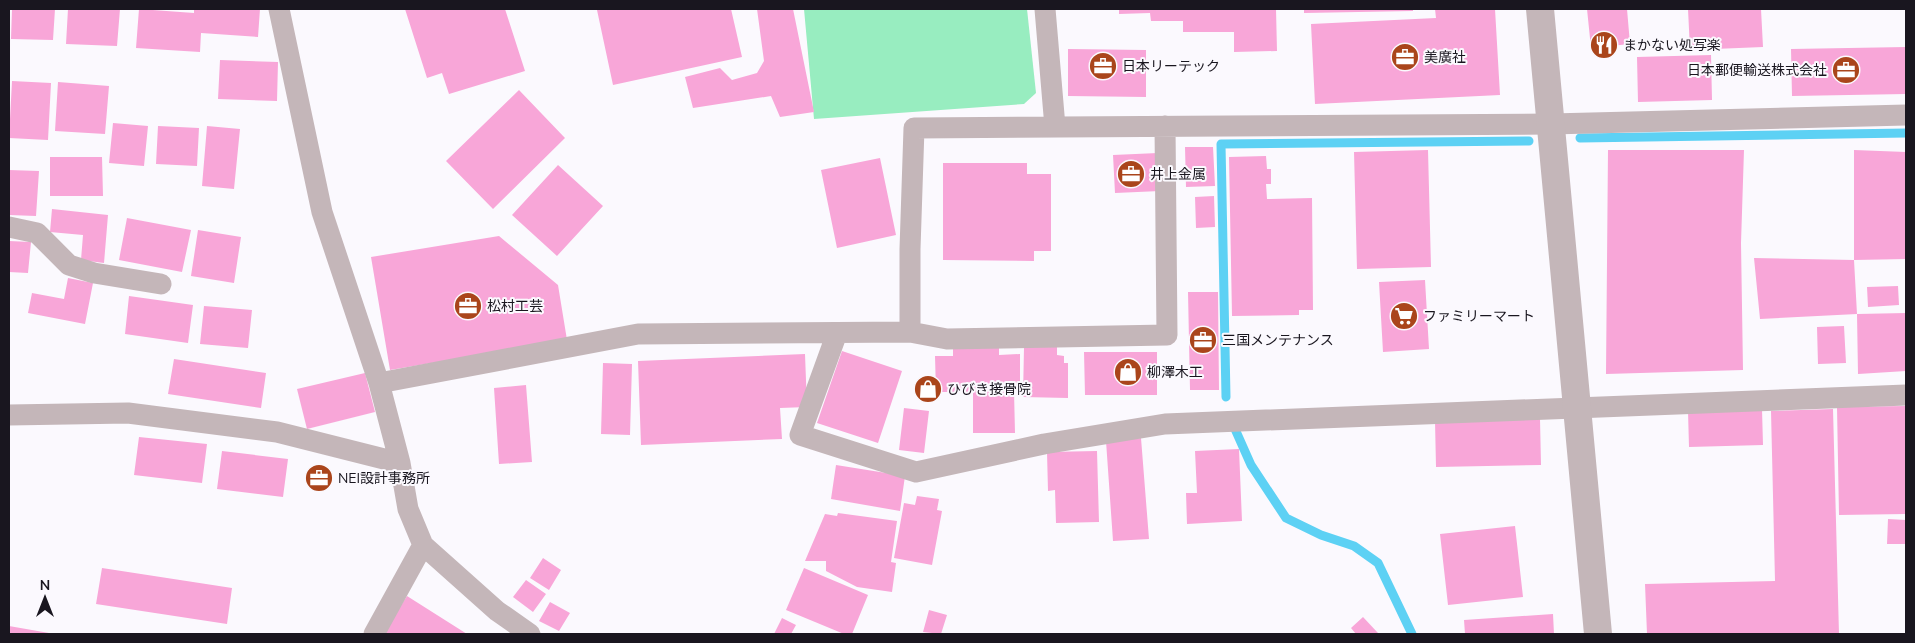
<svg xmlns="http://www.w3.org/2000/svg" width="1915" height="643" viewBox="0 0 1915 643" font-family="'Nunito Sans','Noto Sans JP',sans-serif">
<style>
.green{fill:#98edc0}
.lines{fill:none;stroke-linecap:round;stroke-linejoin:round}
.stream{stroke:#5dd1f4;stroke-width:9}
.building{fill:#f8a6d8}
.minor{stroke:#c4b6b9;stroke-width:21}
.tertiary{stroke:#c4b6b9;stroke-width:28}
.labels{text-anchor:middle;stroke-width:4;stroke-linejoin:round;paint-order:stroke}
.poi-label{font-size:14px;fill:#19161f;stroke:#fbf9fe;text-anchor:start}
</style>
<rect width="100%" height="100%" fill="#fbf9fe"/>
<path class="green" d="M 804,9 L 1027,9 L 1036,93 L 1024,104 L 814,119 Z"/>
<g class="lines">
<path class="stream" d="M 1580,138 L 1906,133
M 1226,397 L 1221,144 L 1529,141
M 1235,429 L 1251,465 L 1286,518 L 1321,535 L 1354,546 L 1378,563 L 1412,634"/>
</g>
<path class="building" d="M 12,9 L 55,9 L 53,40 L 11,39 Z
M 68,9 L 120,9 L 117,46 L 66,44 Z
M 139,9 L 194,13 L 194,9 L 260,9 L 258,37 L 201,33 L 200,52 L 136,48 Z
M 405,9 L 505,9 L 525,71 L 449,94 L 442,73 L 427,78 Z
M 604,9 L 731,9 L 742,57 L 613,85 L 597,10 Z
M 757,9 L 793,9 L 814,112 L 780,117 L 771,96 L 693,108 L 685,77 L 720,68 L 732,80 L 757,73 L 764,61 Z
M 1119,9 L 1276,9 L 1277,51 L 1234,52 L 1234,32 L 1183,32 L 1183,21 L 1151,21 L 1150,13 L 1119,14 Z
M 1304,9 L 1413,9 L 1413,11 L 1304,13 Z
M 1435,9 L 1495,9 L 1500,95 L 1315,104 L 1311,24 L 1436,18 Z
M 1587,9 L 1627,9 L 1630,44 L 1591,48 Z
M 1688,9 L 1761,9 L 1763,47 L 1690,50 Z
M 1906,47 L 1906,94 L 1792,96 L 1791,49 Z
M 1068,49 L 1146,50 L 1146,97 L 1068,96 Z
M 1711,55 L 1712,100 L 1638,102 L 1637,57 Z
M 220,60 L 278,62 L 277,101 L 218,99 Z
M 12,81 L 51,83 L 48,140 L 9,138 Z
M 58,82 L 109,86 L 105,134 L 55,131 Z
M 519,90 L 565,138 L 493,209 L 446,161 Z
M 113,123 L 148,126 L 144,166 L 109,163 Z
M 158,126 L 199,128 L 197,166 L 156,164 Z
M 207,126 L 240,129 L 234,189 L 202,186 Z
M 1185,147 L 1213,147 L 1215,186 L 1186,187 Z
M 1428,150 L 1431,267 L 1357,269 L 1354,152 Z
M 1608,150 L 1744,150 L 1741,243 L 1743,370 L 1606,374 Z
M 1854,150 L 1906,152 L 1906,259 L 1854,260 Z
M 1158,153 L 1160,191 L 1115,193 L 1113,155 Z
M 1266,156 L 1267,169 L 1271,169 L 1271,184 L 1266,184 L 1267,199 L 1312,198 L 1313,310 L 1299,310 L 1299,315 L 1232,316 L 1229,157 Z
M 50,157 L 102,157 L 103,196 L 50,196 Z
M 880,158 L 896,235 L 837,248 L 821,170 Z
M 943,163 L 1027,163 L 1027,174 L 1051,174 L 1051,251 L 1034,251 L 1034,261 L 943,260 Z
M 558,165 L 603,206 L 557,256 L 512,215 Z
M 9,170 L 39,171 L 36,216 L 9,215 Z
M 1214,196 L 1215,227 L 1196,228 L 1195,197 Z
M 52,209 L 108,215 L 104,263 L 81,260 L 83,235 L 50,232 Z
M 127,218 L 191,230 L 182,272 L 119,260 Z
M 198,230 L 241,237 L 234,283 L 191,276 Z
M 499,236 L 558,285 L 567,340 L 390,370 L 371,257 Z
M 9,241 L 31,242 L 28,273 L 9,272 Z
M 1754,258 L 1854,260 L 1857,314 L 1906,313 L 1906,371 L 1858,374 L 1857,314 L 1760,319 Z
M 68,278 L 93,283 L 85,324 L 28,313 L 32,293 L 64,299 Z
M 1425,280 L 1429,349 L 1383,352 L 1379,282 Z
M 1898,286 L 1899,305 L 1868,307 L 1867,287 Z
M 1188,292 L 1218,292 L 1219,390 L 1190,390 Z
M 129,296 L 193,305 L 188,343 L 125,334 Z
M 204,306 L 252,310 L 248,348 L 200,344 Z
M 1844,326 L 1846,363 L 1818,364 L 1817,327 Z
M 999,345 L 999,355 L 1020,354 L 1020,391 L 1014,391 L 1015,433 L 973,433 L 973,392 L 936,392 L 935,356 L 953,356 L 953,346 Z
M 1024,347 L 1057,347 L 1057,355 L 1064,356 L 1064,363 L 1068,363 L 1068,398 L 1023,397 Z
M 842,351 L 902,371 L 878,443 L 817,423 Z
M 1084,352 L 1157,352 L 1157,395 L 1085,395 Z
M 805,354 L 807,407 L 780,408 L 782,439 L 641,445 L 638,361 Z
M 174,359 L 266,373 L 261,408 L 168,394 Z
M 603,363 L 632,364 L 630,435 L 601,434 Z
M 365,373 L 375,412 L 307,429 L 297,389 Z
M 526,385 L 532,462 L 499,464 L 494,388 Z
M 1906,406 L 1906,514 L 1839,515 L 1837,407 Z
M 904,408 L 929,411 L 924,453 L 899,450 Z
M 1762,409 L 1763,445 L 1689,447 L 1688,411 Z
M 1833,409 L 1839,634 L 1647,634 L 1645,584 L 1775,581 L 1771,411 Z
M 1540,419 L 1541,465 L 1436,467 L 1435,421 Z
M 139,437 L 207,444 L 202,483 L 134,475 Z
M 1141,438 L 1149,539 L 1113,541 L 1106,441 Z
M 1239,449 L 1242,521 L 1187,524 L 1186,493 L 1197,493 L 1195,451 Z
M 222,451 L 288,459 L 283,497 L 217,489 Z
M 1097,451 L 1099,522 L 1056,523 L 1055,490 L 1048,491 L 1047,452 Z
M 836,465 L 905,476 L 900,511 L 831,499 Z
M 917,496 L 939,499 L 937,510 L 942,511 L 932,565 L 894,558 L 904,503 L 915,505 Z
M 838,513 L 897,521 L 891,562 L 896,563 L 892,592 L 857,587 L 826,571 L 826,561 L 805,561 L 825,514 L 837,516 Z
M 1888,519 L 1906,520 L 1906,544 L 1887,544 Z
M 1515,526 L 1523,597 L 1448,605 L 1440,534 Z
M 543,558 L 561,570 L 549,590 L 530,578 Z
M 102,568 L 232,588 L 227,624 L 96,604 Z
M 804,568 L 868,595 L 852,634 L 844,634 L 786,610 Z
M 526,580 L 546,594 L 533,612 L 513,597 Z
M 407,596 L 467,634 L 383,634 Z
M 550,602 L 570,613 L 559,631 L 539,621 Z
M 929,610 L 947,615 L 941,634 L 923,632 Z
M 1553,614 L 1554,634 L 1465,634 L 1464,620 Z
M 1363,617 L 1378,633 L 1377,634 L 1356,634 L 1351,628 Z
M 782,618 L 796,625 L 791,634 L 774,634 Z
M 9,626 L 49,633 L 49,634 L 9,634 Z"/>
<g class="lines">
<path class="minor" d="M 279,9 L 322,212 L 379,383 L 400,463 L 408,509 L 423,545 L 497,611 L 530,634
M 1045,9 L 1055,127
M 9,227 L 37,233 L 69,265 L 94,273 L 161,284
M 910,332 L 947,339 L 1167,335 L 1165,126
M 837,333 L 800,435 L 916,472 L 1044,444 L 1165,424 L 1906,395
M 379,383 L 638,334 L 910,332 L 910,249 L 914,128 L 1551,124 L 1906,115
M 9,415 L 128,413 L 277,432 L 400,463
M 374,634 L 423,545"/>
<path class="tertiary" d="M 1540,9 L 1598,634"/>
</g>
<defs>
<symbol id="restaurant-disc" viewBox="-11 -11 22 22"><circle r="9.5" fill="#aa451b" stroke="#fbf9fe"/><path d="M-5-6h1v4h1v-4h1v4h1v-4h1v5L-1.5 .5V6h-2V.5L-5-1ZM5-6V6H3V1.5H1.5Q1.5-4 5-6Z" fill="#fff"/></symbol>
<symbol id="office-disc" viewBox="-11 -11 22 22"><circle r="9.5" fill="#aa451b" stroke="#fbf9fe"/><path d="M-6-3h4V-5.5h4V-3h4V5H-6ZM-1-4.5V-3h2v-1.5ZM-6 0V1H6V0Z" fill="#fff"/></symbol>
<symbol id="supermarket-disc" viewBox="-11 -11 22 22"><circle r="9.5" fill="#aa451b" stroke="#fbf9fe"/><path d="M-6-5.5h2.5l.6 2H6L4.5 2H-2.5L-4.4-4H-6ZM-1.5 3.2a1.3 1.3 0 1 0 .1 0ZM3 3.2a1.3 1.3 0 1 0 .1 0Z" fill="#fff"/></symbol>
<symbol id="shop-disc" viewBox="-11 -11 22 22"><circle r="9.5" fill="#aa451b" stroke="#fbf9fe"/><path d="M-5-2.5h2.3a2.7 3.5 0 0 1 5.4 0H5L5.5 6h-11ZM-1.5-2.5h3a1.5 2.3 0 0 0-3 0Z" fill="#fff"/></symbol>
</defs>
<g fill-rule="evenodd">
<use href="#restaurant-disc" x="1588" y="29" width="32" height="32"/>
<use href="#office-disc" x="1389" y="41" width="32" height="32"/>
<use href="#office-disc" x="1087" y="50" width="32" height="32"/>
<use href="#office-disc" x="1830" y="54" width="32" height="32"/>
<use href="#office-disc" x="1115" y="158" width="32" height="32"/>
<use href="#office-disc" x="452" y="290" width="32" height="32"/>
<use href="#supermarket-disc" x="1388" y="300" width="32" height="32"/>
<use href="#office-disc" x="1187" y="324" width="32" height="32"/>
<use href="#shop-disc" x="1112" y="356" width="32" height="32"/>
<use href="#shop-disc" x="912" y="373" width="32" height="32"/>
<use href="#office-disc" x="303" y="462" width="32" height="32"/>
</g>
<g class="labels">
<g class="poi-label">
<text x="1623" y="50">まかない処写楽</text>
<text x="1424" y="62">美廣社</text>
<text x="1122" y="71">日本リーテック</text>
<text x="1827" y="75" text-anchor="end">日本郵便輸送株式会社</text>
<text x="1150" y="179">井上金属</text>
<text x="487" y="311">松村工芸</text>
<text x="1423" y="321">ファミリーマート</text>
<text x="1222" y="345">三国メンテナンス</text>
<text x="1147" y="377">柳澤木工</text>
<text x="947" y="394">ひびき接骨院</text>
<text x="338" y="483">NEI設計事務所</text>
</g>
</g>
<rect width="1915" height="643" fill="none" stroke="#19161f" stroke-width="20"/>
<g transform="translate(45 598)" stroke="#fbf9fe" stroke-width="4" paint-order="stroke">
<path d="M0-4L9 19L0 12L-9 19Z" fill="#19161f"/>
<text y="-8" font-size="14" font-weight="bold" text-anchor="middle" fill="#19161f">N</text>
</g>
</svg>
